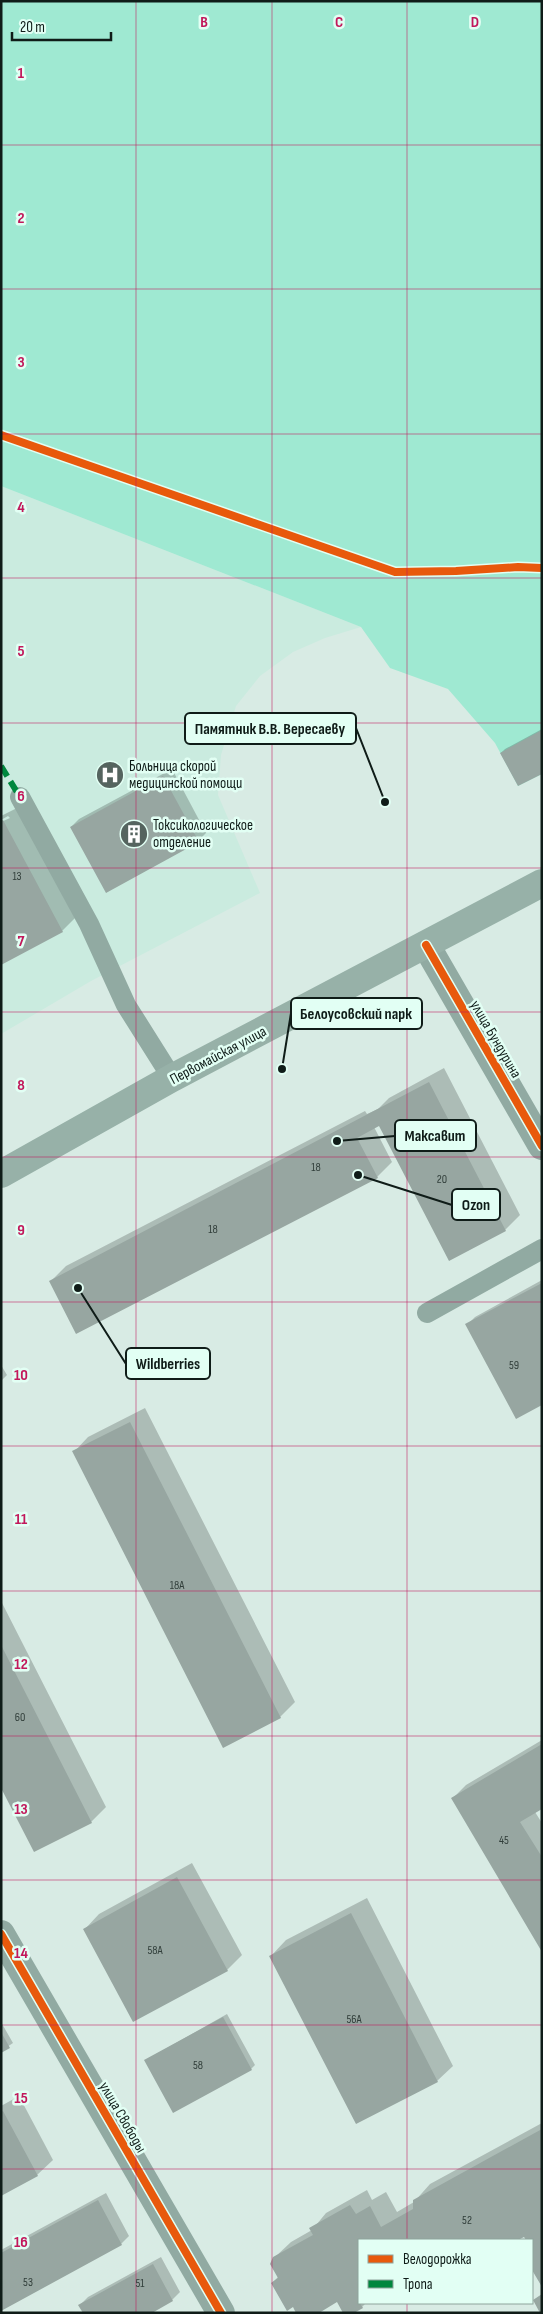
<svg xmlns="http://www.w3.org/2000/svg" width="543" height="2314" viewBox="0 0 543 2314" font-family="'Sofia Sans Condensed',sans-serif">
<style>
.built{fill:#caebdf}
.green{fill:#9fe9d2}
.shadow{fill:#0003}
.building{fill:#97a6a1}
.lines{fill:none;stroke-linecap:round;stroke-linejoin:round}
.lane{stroke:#91aaa2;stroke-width:20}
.street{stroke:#91aaa2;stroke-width:28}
.secondary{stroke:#97b1a8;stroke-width:28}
.quiet{stroke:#00873e;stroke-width:6;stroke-dasharray:12 6;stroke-linecap:butt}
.cycleway-casing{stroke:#e2fff4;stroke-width:11}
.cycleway{stroke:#e8590c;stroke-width:8}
.grid{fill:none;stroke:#c2185b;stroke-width:1;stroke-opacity:0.55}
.labels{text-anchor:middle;stroke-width:5;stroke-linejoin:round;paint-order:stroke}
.number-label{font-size:12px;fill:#313e3a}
.poi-label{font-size:15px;fill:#0f1c18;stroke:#e2fff4;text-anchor:start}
.street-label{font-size:15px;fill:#0f1c18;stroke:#e2fff4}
.grid-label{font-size:16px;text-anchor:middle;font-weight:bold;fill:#c2185b;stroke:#e2fff4;stroke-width:5;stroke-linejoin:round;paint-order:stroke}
.leader{fill:none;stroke:#0f1c18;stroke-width:2}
.callout-dot{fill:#0f1c18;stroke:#e2fff4;stroke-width:2}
.callout{fill:#e2fff4;stroke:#0f1c18;stroke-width:2}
.callout-label{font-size:16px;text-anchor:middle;font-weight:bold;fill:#0f1c18}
</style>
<rect width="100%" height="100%" fill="#d8ebe4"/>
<path class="built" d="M 1,486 L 361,627 L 325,638 L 293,652 L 260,676 L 236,706 L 221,755 L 218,795 L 260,893 L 91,981 L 1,1034 Z"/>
<path class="green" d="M 1,1 L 542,1 L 542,774 L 518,786 L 495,743 L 448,689 L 390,668 L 361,627 L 1,486 Z"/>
<path class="shadow" d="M 542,729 L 542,772 L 501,753 L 505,749 Z
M 172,769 L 206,833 L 198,841 L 71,827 L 79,819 Z
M 17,808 L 75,918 L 62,931 L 1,963 L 1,822 L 10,818 L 8,816 L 1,820 L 1,816 Z
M 444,1068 L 520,1215 L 505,1230 L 380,1124 L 374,1127 L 392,1162 L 377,1177 L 51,1281 L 66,1266 L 365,1111 L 367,1114 L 378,1109 L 389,1098 Z
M 542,1280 L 542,1404 L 467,1325 L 475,1317 Z
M 1,1365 L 7,1375 L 1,1381 Z
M 145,1408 L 295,1702 L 280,1717 L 74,1452 L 88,1437 Z
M 1,1601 L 106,1807 L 91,1822 L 1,1786 Z
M 542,1740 L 542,1808 L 535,1812 L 542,1823 L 542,1949 L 453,1798 L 466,1785 Z
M 192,1863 L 242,1955 L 227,1970 L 134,2020 L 85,1929 L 99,1914 Z
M 367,1898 L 453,2066 L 437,2081 L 271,1956 L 286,1940 Z
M 227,2014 L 255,2065 L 251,2069 L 146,2060 Z
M 1,2022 L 13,2043 L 1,2051 Z
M 19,2096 L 53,2160 L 37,2175 L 1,2195 L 1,2106 Z
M 542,2123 L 542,2285 L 532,2267 L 532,2254 L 534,2251 L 532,2240 L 528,2240 L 525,2235 L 515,2240 L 359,2240 L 359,2303 L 366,2303 L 362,2307 L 337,2300 L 293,2306 L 272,2283 L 279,2276 L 274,2258 L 291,2242 L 312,2230 L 326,2213 L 367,2190 L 372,2200 L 386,2192 L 397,2212 L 414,2202 L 430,2184 Z
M 106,2193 L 129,2236 L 121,2244 L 1,2310 L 1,2250 Z
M 161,2257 L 180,2292 L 172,2300 L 80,2305 L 88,2297 Z"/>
<path class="building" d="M 542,730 L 542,774 L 518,786 L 500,753 Z
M 163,776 L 199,842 L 106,893 L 70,827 Z
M 3,820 L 63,932 L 1,965 L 1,821 Z
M 429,1082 L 506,1231 L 449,1261 L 379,1126 L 357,1138 L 378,1178 L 76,1334 L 49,1281 Z
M 542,1283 L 542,1405 L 516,1419 L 465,1324 Z
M 130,1422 L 281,1718 L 223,1748 L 72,1451 Z
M 1,1645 L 92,1823 L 34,1852 L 1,1788 Z
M 542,1744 L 542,1809 L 520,1822 L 542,1857 L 542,1952 L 451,1798 Z
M 177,1877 L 228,1971 L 133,2022 L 83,1929 Z
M 351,1913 L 438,2082 L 356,2124 L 269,1956 Z
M 223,2017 L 252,2070 L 173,2113 L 144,2060 Z
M 1,2032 L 10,2048 L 1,2053 Z
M 3,2111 L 38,2176 L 1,2196 L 1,2112 Z
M 542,2129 L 542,2287 L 532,2270 L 532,2240 L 526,2240 L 524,2237 L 518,2240 L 359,2240 L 358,2300 L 363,2308 L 354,2313 L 343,2313 L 337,2302 L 319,2313 L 296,2313 L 293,2307 L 287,2311 L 271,2283 L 278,2278 L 270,2264 L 273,2257 L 313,2235 L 309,2228 L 350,2205 L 356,2214 L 370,2206 L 381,2227 L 413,2209 L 413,2200 Z
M 98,2200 L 122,2245 L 1,2311 L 1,2253 Z
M 153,2264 L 173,2301 L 152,2313 L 83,2313 L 78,2305 Z
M 542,2294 L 542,2313 L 540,2313 L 533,2300 Z"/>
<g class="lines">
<path class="lane" d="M 20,797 L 89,924 L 126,1005 L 172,1078
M 427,1313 L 542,1249"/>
<path class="street" d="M 426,945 L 542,1146
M 1,1934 L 221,2313"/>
<path class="secondary" d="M 1,1174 L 172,1078 L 542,883"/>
<path class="quiet" d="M 1,766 L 20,797"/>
<defs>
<path id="cycleway" d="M 1,435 L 395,572 L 456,571 L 518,567 L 542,568
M 426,945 L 542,1146
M 1,1934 L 221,2313"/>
</defs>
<use href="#cycleway" class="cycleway-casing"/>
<use href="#cycleway" class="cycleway"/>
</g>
<path class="grid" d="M 136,1 L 136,2313M 272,1 L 272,2313M 407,1 L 407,2240M 1,145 L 542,145M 1,289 L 542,289M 1,434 L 542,434M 1,578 L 542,578M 1,723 L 542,723M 1,868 L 542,868M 1,1012 L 542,1012M 1,1157 L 542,1157M 1,1302 L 542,1302M 1,1446 L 542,1446M 1,1591 L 542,1591M 1,1736 L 542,1736M 1,1880 L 542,1880M 1,2025 L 542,2025M 1,2169 L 542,2169M 407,2303 L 407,2313"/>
<defs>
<symbol id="hospital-disc" viewBox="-11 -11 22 22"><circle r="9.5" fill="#55645f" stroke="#e2fff4"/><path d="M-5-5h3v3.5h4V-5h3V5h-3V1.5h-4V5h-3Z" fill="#fff"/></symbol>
<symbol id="building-disc" viewBox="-11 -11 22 22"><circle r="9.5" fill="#55645f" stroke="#e2fff4"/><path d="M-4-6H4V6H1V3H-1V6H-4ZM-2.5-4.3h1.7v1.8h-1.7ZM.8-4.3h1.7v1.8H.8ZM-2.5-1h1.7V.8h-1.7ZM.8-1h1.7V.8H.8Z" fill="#fff"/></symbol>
</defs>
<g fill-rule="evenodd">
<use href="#hospital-disc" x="94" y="759" width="32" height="32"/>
<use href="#building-disc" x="118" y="818" width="32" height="32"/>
</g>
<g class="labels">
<g class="number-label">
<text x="17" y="880">13</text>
<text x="316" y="1171">18</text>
<text x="442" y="1183">20</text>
<text x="213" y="1233">18</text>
<text x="514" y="1369">59</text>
<text x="177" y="1589">18А</text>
<text x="20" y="1721">60</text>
<text x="504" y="1844">45</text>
<text x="155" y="1954">58А</text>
<text x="354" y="2023">56А</text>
<text x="198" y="2069">58</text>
<text x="467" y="2224">52</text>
<text x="28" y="2286">53</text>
<text x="140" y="2287">51</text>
</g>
<g class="poi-label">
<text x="129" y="771">Больница скорой<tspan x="129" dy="17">медицинской помощи</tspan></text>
<text x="153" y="830">Токсикологическое<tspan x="153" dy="17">отделение</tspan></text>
</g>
<g class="street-label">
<text transform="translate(496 1039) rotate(60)" y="5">улица Бундурина</text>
<text transform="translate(218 1055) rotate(-28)" y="5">Первомайская улица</text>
<text transform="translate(123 2117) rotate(60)" y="5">улица Свободы</text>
</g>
</g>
<g class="grid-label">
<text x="204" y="27">B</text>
<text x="339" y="27">C</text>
<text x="475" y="27">D</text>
<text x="21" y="78">1</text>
<text x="21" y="223">2</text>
<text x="21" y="367">3</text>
<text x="21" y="512">4</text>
<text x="21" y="656">5</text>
<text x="21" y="801">6</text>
<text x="21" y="946">7</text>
<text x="21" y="1090">8</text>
<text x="21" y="1235">9</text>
<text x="21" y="1380">10</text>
<text x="21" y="1524">11</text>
<text x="21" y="1669">12</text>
<text x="21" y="1814">13</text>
<text x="21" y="1958">14</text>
<text x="21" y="2103">15</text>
<text x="21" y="2247">16</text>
</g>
<path class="leader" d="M385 802L356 728M282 1069L291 1013M337 1141L395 1136M358 1175L452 1205M78 1288L126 1364"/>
<g class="callout-dot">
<circle cx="385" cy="802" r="5"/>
<circle cx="282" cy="1069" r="5"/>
<circle cx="337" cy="1141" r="5"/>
<circle cx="358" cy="1175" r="5"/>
<circle cx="78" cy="1288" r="5"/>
</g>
<g class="callout">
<rect x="185" y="713" width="171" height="31" rx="5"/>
<rect x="291" y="998" width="131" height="31" rx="5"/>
<rect x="395" y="1120" width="81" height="31" rx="5"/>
<rect x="452" y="1189" width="48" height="31" rx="5"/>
<rect x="126" y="1348" width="84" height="31" rx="5"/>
</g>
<g class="callout-label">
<text x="270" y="734">Памятник В.В. Вересаеву</text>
<text x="356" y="1019">Белоусовский парк</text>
<text x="435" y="1141">Максавит</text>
<text x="476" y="1210">Ozon</text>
<text x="168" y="1369">Wildberries</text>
</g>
<rect width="543" height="2314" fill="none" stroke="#0f1c18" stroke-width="5"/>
<rect x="358" y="2239" width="175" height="65" fill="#e2fff4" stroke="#8ea49c"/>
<rect x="368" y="2255" width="25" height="8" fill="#e8590c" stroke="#8ea49c"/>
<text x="403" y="2264" font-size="15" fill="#0f1c18">Велодорожка</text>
<rect x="368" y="2280" width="25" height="8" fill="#00873e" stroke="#8ea49c"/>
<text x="403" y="2289" font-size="15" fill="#0f1c18">Тропа</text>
<path d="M12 32v8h99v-8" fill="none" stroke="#0f1c18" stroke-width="2.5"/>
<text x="20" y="32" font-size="15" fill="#0f1c18" stroke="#e2fff4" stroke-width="4" paint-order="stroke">20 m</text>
</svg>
